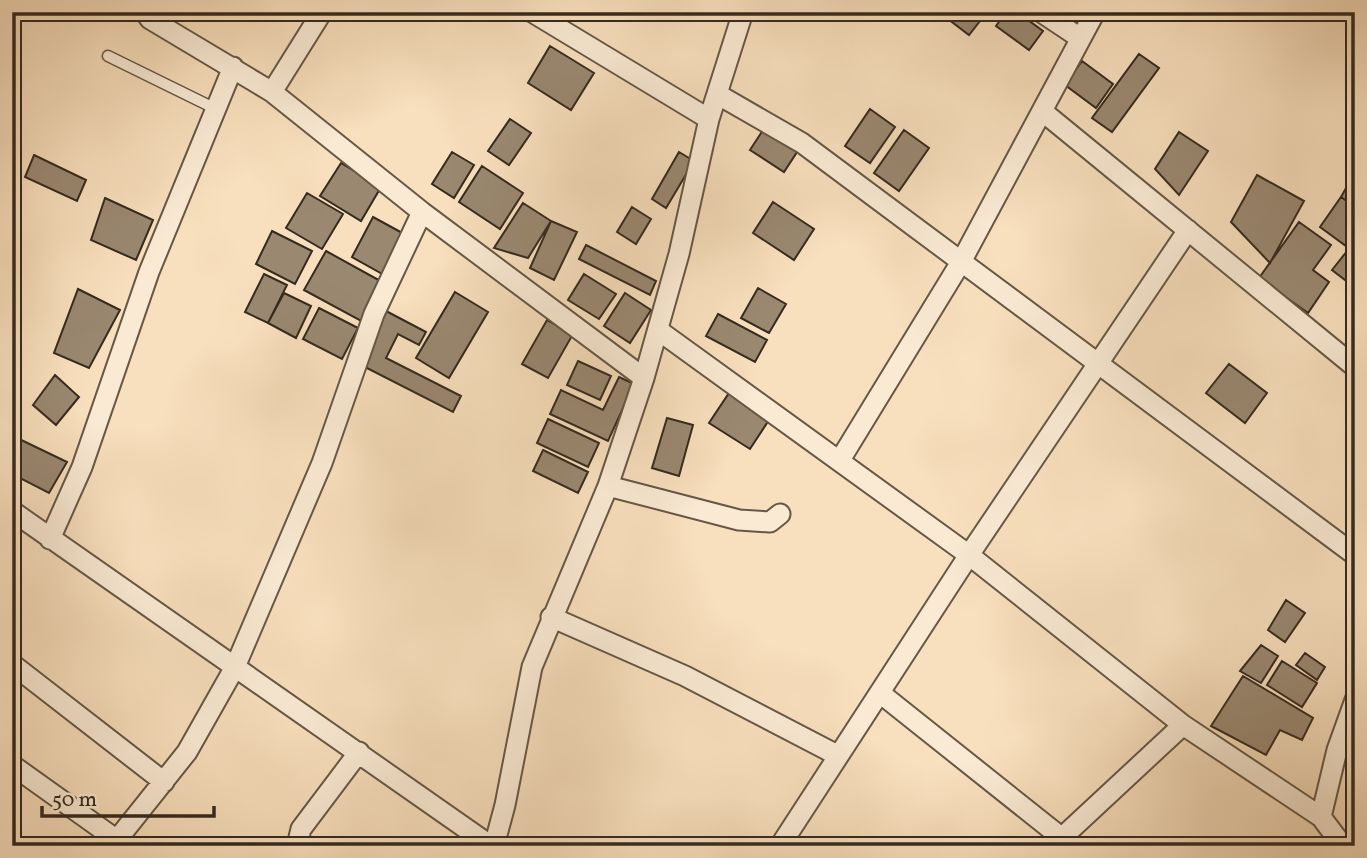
<svg xmlns="http://www.w3.org/2000/svg" width="1367" height="858" viewBox="0 0 1367 858" font-family="Vollkorn,serif">
<style>
.building{fill:#9a8871;stroke:#352a1f;stroke-width:2}
.lines{fill:none;stroke-linecap:round;stroke-linejoin:round}
.service-casing{stroke:#665746;stroke-width:13}
.minor-casing{stroke:#665746;stroke-width:23}
.service{stroke:#faead4;stroke-width:10}
.minor{stroke:#faead4;stroke-width:19}
</style>
<rect width="100%" height="100%" fill="#f8dfbd"/>
<filter id="stains"><feTurbulence type="fractalNoise" baseFrequency=".00286" numOctaves="4"/><feColorMatrix values="0 0 0 0 .2 0 0 0 0 .09 0 0 0 0 .02 0 0 0 .5 -.17"/></filter>
<radialGradient id="worn" r=".72"><stop offset=".6" stop-color="#630" stop-opacity="0"/><stop offset="1" stop-color="#630" stop-opacity=".3"/></radialGradient>
<path class="building" d="M 953,12 L 987,12 L 969,35 L 948,19 Z
M 1006,12 L 1017,12 L 1043,31 L 1029,50 L 996,26 Z
M 550,46 L 594,73 L 571,110 L 528,83 Z
M 1139,54 L 1159,68 L 1112,132 L 1092,118 Z
M 1082,61 L 1113,84 L 1096,108 L 1065,85 Z
M 870,109 L 895,127 L 870,163 L 845,146 Z
M 510,119 L 531,133 L 509,165 L 488,151 Z
M 765,127 L 799,149 L 784,172 L 750,150 Z
M 904,130 L 929,148 L 899,191 L 874,173 Z
M 1179,132 L 1208,151 L 1179,195 L 1155,169 Z
M 452,152 L 474,165 L 454,198 L 432,184 Z
M 679,152 L 694,161 L 666,208 L 652,199 Z
M 34,155 L 86,180 L 77,201 L 25,177 Z
M 341,163 L 381,187 L 361,221 L 320,196 Z
M 482,166 L 523,193 L 500,229 L 459,202 Z
M 1355,172 L 1355,207 L 1341,197 Z
M 1257,175 L 1304,201 L 1270,263 L 1231,222 Z
M 307,193 L 343,214 L 322,249 L 286,228 Z
M 1341,197 L 1355,207 L 1355,234 L 1346,246 L 1320,227 Z
M 105,198 L 153,220 L 136,260 L 91,240 Z
M 773,202 L 814,229 L 794,260 L 753,233 Z
M 523,203 L 551,221 L 528,258 L 494,248 Z
M 632,207 L 651,219 L 636,244 L 617,232 Z
M 373,217 L 406,235 L 384,275 L 352,257 Z
M 551,221 L 577,232 L 554,280 L 530,268 Z
M 1299,222 L 1331,245 L 1313,270 L 1329,282 L 1308,313 L 1259,278 Z
M 272,231 L 312,251 L 295,284 L 256,264 Z
M 1355,241 L 1355,286 L 1354,287 L 1332,270 Z
M 586,245 L 656,281 L 650,295 L 579,259 Z
M 326,251 L 384,283 L 363,322 L 304,290 Z
M 264,274 L 287,285 L 268,323 L 245,312 Z
M 584,274 L 616,294 L 599,319 L 568,300 Z
M 758,288 L 786,304 L 769,333 L 741,318 Z
M 78,289 L 120,310 L 89,368 L 54,353 Z
M 455,292 L 488,312 L 449,378 L 416,358 Z
M 284,293 L 311,306 L 296,338 L 268,323 Z
M 625,293 L 651,310 L 630,343 L 604,326 Z
M 319,308 L 358,328 L 342,359 L 303,339 Z
M 386,311 L 426,332 L 419,345 L 398,334 L 386,358 L 461,396 L 453,412 L 359,364 Z
M 718,314 L 767,340 L 755,362 L 706,336 Z
M 547,320 L 573,334 L 548,378 L 522,364 Z
M 578,361 L 611,376 L 600,400 L 567,385 Z
M 1229,364 L 1267,393 L 1245,423 L 1206,393 Z
M 55,375 L 79,397 L 56,425 L 33,405 Z
M 619,377 L 634,384 L 608,441 L 550,414 L 561,390 L 603,410 Z
M 729,393 L 769,420 L 750,449 L 709,423 Z
M 667,418 L 693,425 L 679,476 L 652,468 Z
M 548,419 L 599,443 L 588,467 L 537,443 Z
M 15,437 L 67,462 L 49,493 L 12,474 Z
M 543,450 L 588,472 L 578,493 L 533,471 Z
M 1286,600 L 1305,613 L 1285,642 L 1268,630 Z
M 1261,645 L 1278,656 L 1261,683 L 1240,671 Z
M 1305,653 L 1325,667 L 1317,680 L 1296,665 Z
M 1282,661 L 1317,683 L 1302,707 L 1267,685 Z
M 1243,676 L 1313,718 L 1302,740 L 1280,730 L 1266,755 L 1211,726 Z"/>
<g class="lines">
<defs>
<path id="service" d="M 108,56 L 216,109"/>
<path id="minor" d="M 145,12 L 150,19 L 272,92 L 422,212 L 644,378
M 532,12 L 709,119
M 1041,12 L 1080,38
M 272,92 L 322,12
M 717,94 L 802,143 L 1355,555
M 1042,111 L 1355,367
M 658,330 L 969,555 L 1183,725 L 1321,817
M 840,460 L 961,262 L 1095,12
M 608,486 L 739,520 L 770,522 L 780,514
M 12,511 L 491,846
M 50,539 L 82,467 L 149,272 L 233,67
M 551,617 L 685,676 L 837,755
M 12,664 L 164,782
M 880,693 L 1062,838
M 12,765 L 117,840
M 1054,845 L 1183,725
M 112,846 L 187,752 L 235,667 L 322,463 L 374,314 L 422,212
M 297,846 L 301,829 L 359,752
M 494,846 L 505,805 L 532,667 L 608,486 L 644,378 L 679,254 L 709,119 L 743,12
M 780,846 L 969,555 L 1188,230
M 1343,846 L 1321,817 L 1337,750 L 1355,700"/>
</defs>
<use href="#service" class="service-casing"/>
<use href="#minor" class="minor-casing"/>
<use href="#service" class="service"/>
<use href="#minor" class="minor"/>
</g>
<rect width="1367" height="858" fill="none" stroke="#f8dfbd" stroke-width="42"/>
<rect x="14" y="14" width="1339" height="830" fill="none" stroke="#352a1f" stroke-width="3.5"/>
<rect x="21" y="21" width="1325" height="816" fill="none" stroke="#352a1f" stroke-width="2"/>
<path d="M42 806v10h172v-10" fill="none" stroke="#352a1f" stroke-width="3.5"/>
<text x="52" y="806" font-size="21" fill="#352a1f" stroke="#faead4" stroke-width="5" paint-order="stroke">50 m</text>
<rect width="100%" height="100%" filter="url(#stains)"/>
<rect width="100%" height="100%" fill="url(#worn)"/>
</svg>
